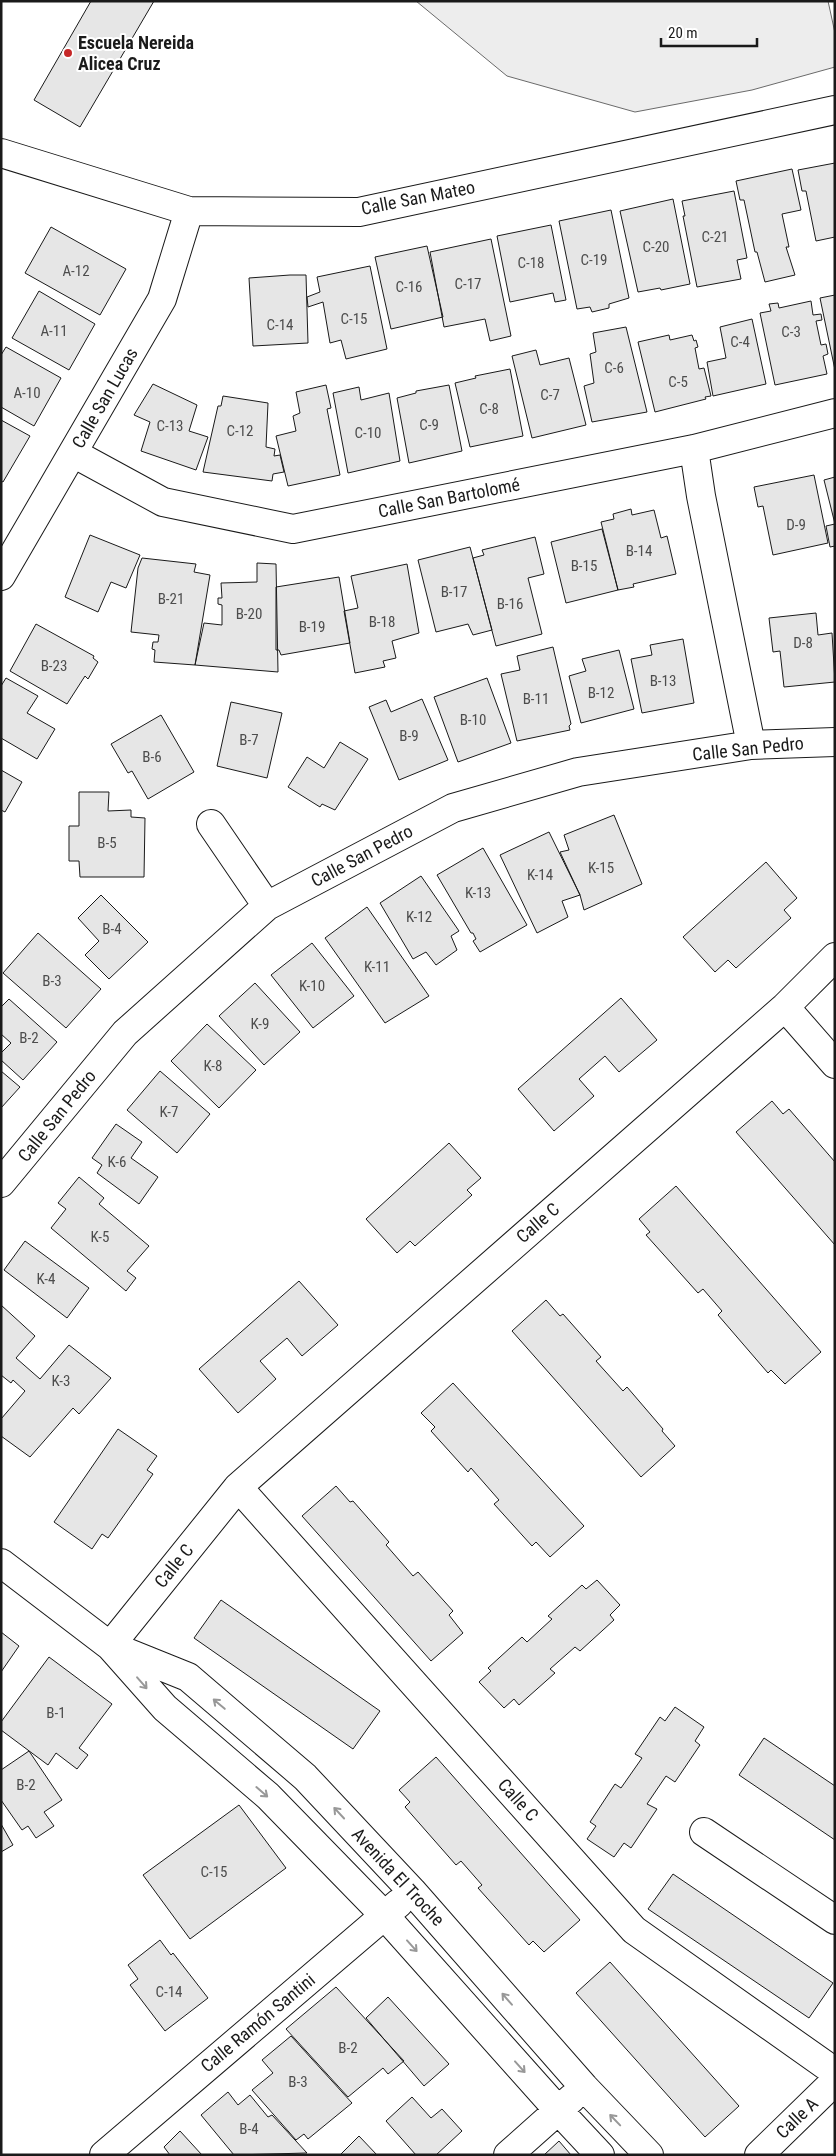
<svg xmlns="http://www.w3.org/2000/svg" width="836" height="2156" viewBox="0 0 836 2156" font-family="'Roboto Condensed',sans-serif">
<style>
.built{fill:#ededed;stroke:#6a6a6a}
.building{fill:#e6e6e6;stroke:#1a1a1a}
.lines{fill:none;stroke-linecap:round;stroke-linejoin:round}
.minor-casing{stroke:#1a1a1a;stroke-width:30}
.minor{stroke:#fff;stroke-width:28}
.oneway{stroke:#989898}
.poi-dot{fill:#c62828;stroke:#fff;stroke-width:2}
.labels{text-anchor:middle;stroke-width:4;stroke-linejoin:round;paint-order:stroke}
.number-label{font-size:15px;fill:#4d4d4d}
.poi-label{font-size:18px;font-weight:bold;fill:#1a1a1a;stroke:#fff;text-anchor:start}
.street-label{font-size:18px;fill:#1a1a1a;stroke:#fff}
</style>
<rect width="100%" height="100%" fill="#fff"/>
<path class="built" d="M 416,1 L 828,1 L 835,33 L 835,67 L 752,90 L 635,112 L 507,76 Z"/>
<path class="building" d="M 91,1 L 154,1 L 80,127 L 34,100 Z
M 835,163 L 835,237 L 816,241 L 806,191 L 802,191 L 798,170 Z
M 792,169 L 801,210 L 782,214 L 789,247 L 786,247 L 795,275 L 765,282 L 757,252 L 755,252 L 744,200 L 740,200 L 736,181 Z
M 734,191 L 747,258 L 737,260 L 741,279 L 697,287 L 683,216 L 685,216 L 682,201 Z
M 673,199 L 690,284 L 661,290 L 660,288 L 638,292 L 620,211 Z
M 611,210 L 629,298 L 609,304 L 609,308 L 592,312 L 590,307 L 577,309 L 559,221 Z
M 551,225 L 566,300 L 555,302 L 553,293 L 510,302 L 497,236 Z
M 51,227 L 126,269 L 100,315 L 25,273 Z
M 491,239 L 511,336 L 490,341 L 485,319 L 444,327 L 430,252 Z
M 427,246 L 443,317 L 391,329 L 375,257 Z
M 370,266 L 387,349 L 346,359 L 341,340 L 330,343 L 323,302 L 308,307 L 307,297 L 320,292 L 317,277 Z
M 290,275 L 306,275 L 308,343 L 253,346 L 249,278 Z
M 39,291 L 95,324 L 69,370 L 12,338 Z
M 835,295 L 835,370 L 820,298 Z
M 811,301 L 813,315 L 821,314 L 822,320 L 816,321 L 821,345 L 826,344 L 828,354 L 823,356 L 827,374 L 775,385 L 760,313 L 771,311 L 769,304 L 778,303 L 779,308 Z
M 752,319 L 766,384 L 713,396 L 707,362 L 726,358 L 720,327 Z
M 626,327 L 647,412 L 592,422 L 584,386 L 594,383 L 590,354 L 596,352 L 593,333 Z
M 669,335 L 670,340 L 692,335 L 694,341 L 696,340 L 698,347 L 695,348 L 699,369 L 704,368 L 711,396 L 705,397 L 706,399 L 655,412 L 638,342 Z
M 6,347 L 61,378 L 34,426 L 1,407 L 1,355 Z
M 536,350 L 540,365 L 569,358 L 586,425 L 532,438 L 512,356 Z
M 510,369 L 523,436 L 470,447 L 455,383 L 476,378 L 475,376 Z
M 153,384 L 197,405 L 189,431 L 208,437 L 196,470 L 141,451 L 150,422 L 134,415 Z
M 326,385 L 331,408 L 327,409 L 340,475 L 288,486 L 276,436 L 296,431 L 293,416 L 300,413 L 296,392 Z
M 449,385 L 462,451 L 409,463 L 397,398 L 416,393 L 416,391 Z
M 359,387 L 361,400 L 389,393 L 400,461 L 348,473 L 333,393 Z
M 223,396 L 268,403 L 266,447 L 275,449 L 274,456 L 280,455 L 284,472 L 273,474 L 272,481 L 203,472 L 218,406 L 221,406 Z
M 1,420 L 30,436 L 3,482 L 1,481 Z
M 814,475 L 828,543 L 773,555 L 763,506 L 758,507 L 754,487 Z
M 835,477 L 835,546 L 830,547 L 826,526 L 835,524 L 824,480 Z
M 631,509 L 632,515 L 654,510 L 661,538 L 667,536 L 676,574 L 633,584 L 634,587 L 618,590 L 601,522 L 614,519 L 613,514 Z
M 602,529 L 618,590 L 566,603 L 551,542 Z
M 90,535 L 140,555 L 126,588 L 111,582 L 98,612 L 65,597 Z
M 535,537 L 544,574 L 528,578 L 542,634 L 496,646 L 473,558 L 484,555 L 482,550 Z
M 470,547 L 492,630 L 473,635 L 468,624 L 436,632 L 418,560 Z
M 142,558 L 196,564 L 194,572 L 210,575 L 195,665 L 154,662 L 155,650 L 152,649 L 153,642 L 158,642 L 159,635 L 131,632 L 138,568 Z
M 257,563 L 276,564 L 278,672 L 195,665 L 204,623 L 222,625 L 222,605 L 218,604 L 218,598 L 222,598 L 221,583 L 257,582 Z
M 407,564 L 419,633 L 392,641 L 396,658 L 383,661 L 385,667 L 355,673 L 344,611 L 358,608 L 351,576 Z
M 339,577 L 350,643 L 281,655 L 279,650 L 276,650 L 276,587 Z
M 816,613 L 818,635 L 832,633 L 835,682 L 784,687 L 780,651 L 773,652 L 769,618 Z
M 36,624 L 94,656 L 93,658 L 98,662 L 88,679 L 85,676 L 67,704 L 10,671 Z
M 683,639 L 694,703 L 642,713 L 631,659 L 652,655 L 650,645 Z
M 553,647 L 571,724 L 569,726 L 570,730 L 517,741 L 501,674 L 520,670 L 517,656 Z
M 619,650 L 634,709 L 581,723 L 569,676 L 586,671 L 582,659 Z
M 6,678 L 38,696 L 27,713 L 55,729 L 37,759 L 1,738 L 1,686 Z
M 487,678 L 511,743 L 458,762 L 434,697 Z
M 422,699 L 448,760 L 399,780 L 369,707 L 386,700 L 391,712 Z
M 231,702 L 282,713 L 267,778 L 217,766 Z
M 161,715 L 194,772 L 148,799 L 132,771 L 128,773 L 111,744 Z
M 340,742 L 368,759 L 335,810 L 322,804 L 320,807 L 288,787 L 307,757 L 324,768 Z
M 1,770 L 22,782 L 5,812 L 1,810 Z
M 79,792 L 109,792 L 108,811 L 131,810 L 131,817 L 145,818 L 144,877 L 80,877 L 79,861 L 69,861 L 69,826 L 79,826 Z
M 614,815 L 642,884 L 584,910 L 580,895 L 560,852 L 569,850 L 564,835 Z
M 549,832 L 580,895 L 562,901 L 568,917 L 537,933 L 500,855 Z
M 483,848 L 527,925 L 480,952 L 473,941 L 476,939 L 473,933 L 471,933 L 437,875 Z
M 766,862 L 797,898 L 784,910 L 791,918 L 736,968 L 728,960 L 715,972 L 683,937 Z
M 421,876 L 459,931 L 451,936 L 457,950 L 436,965 L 426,952 L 413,959 L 380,903 Z
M 101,895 L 148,942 L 109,979 L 85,955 L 99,941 L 78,918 Z
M 367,907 L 429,996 L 385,1023 L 325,938 Z
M 38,933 L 101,989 L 66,1028 L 3,973 Z
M 312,943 L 354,996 L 313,1028 L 271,975 Z
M 255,983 L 300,1032 L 264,1065 L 219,1016 Z
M 621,998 L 657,1040 L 619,1072 L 605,1056 L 579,1079 L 594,1096 L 554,1131 L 518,1089 Z
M 9,999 L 57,1042 L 23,1080 L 1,1060 L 1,1053 L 11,1043 L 1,1034 L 1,1007 Z
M 207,1024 L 256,1070 L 219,1108 L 171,1061 Z
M 1,1071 L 20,1087 L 1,1108 Z
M 160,1071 L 210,1114 L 177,1153 L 127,1110 Z
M 772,1101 L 783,1114 L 789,1109 L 835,1162 L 835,1245 L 736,1132 Z
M 116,1124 L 142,1142 L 131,1158 L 158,1177 L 139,1204 L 97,1173 L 102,1165 L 92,1158 Z
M 449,1143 L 481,1178 L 467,1190 L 472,1195 L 415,1246 L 410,1241 L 397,1253 L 366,1219 Z
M 79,1177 L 104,1198 L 99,1204 L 149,1246 L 127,1271 L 136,1278 L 126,1291 L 51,1228 L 66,1209 L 58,1203 Z
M 676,1186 L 821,1352 L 785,1384 L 771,1370 L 768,1373 L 718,1315 L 722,1311 L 703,1289 L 698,1293 L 646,1235 L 650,1232 L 639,1219 Z
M 25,1241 L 89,1288 L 67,1318 L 4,1270 Z
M 299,1281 L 338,1325 L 302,1356 L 287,1338 L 260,1361 L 276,1379 L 238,1413 L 199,1369 Z
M 546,1300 L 560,1316 L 563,1314 L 601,1357 L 596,1361 L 623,1391 L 627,1387 L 663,1429 L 662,1431 L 675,1446 L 641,1477 L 512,1331 Z
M 1,1305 L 35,1336 L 16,1358 L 40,1379 L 69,1345 L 111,1378 L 79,1414 L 73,1408 L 30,1457 L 1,1436 L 1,1419 L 25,1391 L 13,1380 L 11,1383 L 1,1375 Z
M 453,1383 L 584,1526 L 550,1557 L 536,1542 L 532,1546 L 494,1504 L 499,1500 L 471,1468 L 468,1472 L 431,1431 L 435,1427 L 421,1413 Z
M 118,1429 L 157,1456 L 147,1470 L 153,1474 L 108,1538 L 102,1534 L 92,1549 L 54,1522 Z
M 336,1486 L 350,1502 L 353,1501 L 389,1542 L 386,1545 L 413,1576 L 418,1572 L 453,1611 L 449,1615 L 463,1633 L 431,1661 L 302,1516 Z
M 597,1580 L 620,1605 L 610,1615 L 614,1620 L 580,1651 L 575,1647 L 550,1669 L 555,1673 L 519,1705 L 514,1699 L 504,1708 L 479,1682 L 491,1671 L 488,1668 L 522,1637 L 527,1642 L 552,1619 L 548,1616 L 582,1585 L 586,1589 Z
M 221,1600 L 380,1711 L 353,1749 L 194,1638 Z
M 1,1632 L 19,1646 L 1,1672 Z
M 49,1657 L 112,1704 L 79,1748 L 88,1755 L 77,1769 L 56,1753 L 48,1765 L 1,1730 L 1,1722 Z
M 675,1707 L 704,1727 L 695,1741 L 700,1745 L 675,1782 L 666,1776 L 647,1804 L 657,1809 L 631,1848 L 624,1843 L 614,1857 L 587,1839 L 596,1826 L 590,1822 L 615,1784 L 621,1788 L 642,1758 L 635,1754 L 660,1717 L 665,1721 Z
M 764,1738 L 835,1786 L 835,1840 L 739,1775 Z
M 29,1751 L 62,1800 L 44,1812 L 54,1826 L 36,1838 L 28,1826 L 22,1830 L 1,1800 L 1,1770 Z
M 436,1757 L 580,1920 L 544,1952 L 533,1941 L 529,1945 L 478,1888 L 482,1885 L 461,1861 L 456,1865 L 405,1807 L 410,1802 L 399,1790 Z
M 239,1805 L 286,1868 L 190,1939 L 143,1875 Z
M 1,1824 L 13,1845 L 1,1852 Z
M 673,1874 L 833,1983 L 809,2018 L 648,1909 Z
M 160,1940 L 171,1955 L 173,1953 L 208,1998 L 165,2031 L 130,1985 L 138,1979 L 128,1965 Z
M 610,1962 L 739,2106 L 705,2137 L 576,1993 Z
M 336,1987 L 404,2061 L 388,2074 L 383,2068 L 348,2097 L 286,2029 Z
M 388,1997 L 449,2064 L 424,2086 L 366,2018 Z
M 291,2036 L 352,2103 L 308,2139 L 304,2134 L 296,2140 L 252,2090 L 273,2073 L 262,2060 Z
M 228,2092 L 238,2105 L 250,2095 L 268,2117 L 272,2115 L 307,2153 L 234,2155 L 201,2115 Z
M 412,2097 L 431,2118 L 442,2109 L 462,2131 L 436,2155 L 416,2155 L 386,2121 Z
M 180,2131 L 202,2155 L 170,2155 L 164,2147 Z
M 359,2136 L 377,2155 L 340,2155 Z
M 559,2141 L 571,2155 L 544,2155 Z"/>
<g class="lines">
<defs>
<path id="minor" d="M 1,153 L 189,211 L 359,212 L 835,110
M 694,449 L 701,496 L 751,745
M 73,453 L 163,502 L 293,529 L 694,449 L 835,413
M 1,576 L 162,299 L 189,211
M 211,824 L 267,906
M 785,1007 L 835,1064
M 1,1183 L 125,1033 L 267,906 L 453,808 L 578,772 L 751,745 L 835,742
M 238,1487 L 634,1930 L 835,2072
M 1,1563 L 110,1646 L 165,1708 L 268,1796 L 384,1915 L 558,2110 L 600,2155
M 110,1646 L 238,1487 L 785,1007 L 835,957
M 116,1648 L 188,1677 L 305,1777 L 412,1891 L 584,2087 L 649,2155
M 704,1832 L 835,1920
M 104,2155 L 399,1903
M 508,2155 L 572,2098
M 759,2155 L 835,2081"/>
</defs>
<use href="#minor" class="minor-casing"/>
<use href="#minor" class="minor"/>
</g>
<defs><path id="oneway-shaft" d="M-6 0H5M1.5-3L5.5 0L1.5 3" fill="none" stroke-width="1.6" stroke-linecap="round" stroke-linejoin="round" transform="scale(1.25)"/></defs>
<g class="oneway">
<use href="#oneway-shaft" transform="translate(142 1683) rotate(49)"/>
<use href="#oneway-shaft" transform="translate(219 1704) rotate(-140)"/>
<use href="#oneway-shaft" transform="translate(262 1792) rotate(41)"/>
<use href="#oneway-shaft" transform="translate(339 1813) rotate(-133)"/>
<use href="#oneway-shaft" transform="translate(412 1946) rotate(48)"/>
<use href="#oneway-shaft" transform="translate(507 1999) rotate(-131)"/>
<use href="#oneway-shaft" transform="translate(520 2067) rotate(48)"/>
<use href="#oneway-shaft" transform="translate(615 2120) rotate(-134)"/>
</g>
<circle class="poi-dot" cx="68" cy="53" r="5"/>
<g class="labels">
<g class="number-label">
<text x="715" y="242">C-21</text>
<text x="656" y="252">C-20</text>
<text x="594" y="265">C-19</text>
<text x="531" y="268">C-18</text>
<text x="76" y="276">A-12</text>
<text x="468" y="289">C-17</text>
<text x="409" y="292">C-16</text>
<text x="354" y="324">C-15</text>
<text x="280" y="330">C-14</text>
<text x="54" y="336">A-11</text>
<text x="791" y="337">C-3</text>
<text x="740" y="347">C-4</text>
<text x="614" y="373">C-6</text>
<text x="678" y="387">C-5</text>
<text x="27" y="398">A-10</text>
<text x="550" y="400">C-7</text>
<text x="489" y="414">C-8</text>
<text x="429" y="430">C-9</text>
<text x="170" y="431">C-13</text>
<text x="240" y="436">C-12</text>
<text x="368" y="438">C-10</text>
<text x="796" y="530">D-9</text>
<text x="639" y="556">B-14</text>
<text x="584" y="571">B-15</text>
<text x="454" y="597">B-17</text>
<text x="171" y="604">B-21</text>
<text x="510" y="609">B-16</text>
<text x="249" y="619">B-20</text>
<text x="382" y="627">B-18</text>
<text x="312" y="632">B-19</text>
<text x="803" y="648">D-8</text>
<text x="54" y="671">B-23</text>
<text x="663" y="686">B-13</text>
<text x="601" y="698">B-12</text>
<text x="536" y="704">B-11</text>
<text x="473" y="725">B-10</text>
<text x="409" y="741">B-9</text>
<text x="249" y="745">B-7</text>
<text x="152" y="762">B-6</text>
<text x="107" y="848">B-5</text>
<text x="601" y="873">K-15</text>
<text x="540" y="880">K-14</text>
<text x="478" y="898">K-13</text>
<text x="419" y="922">K-12</text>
<text x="112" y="934">B-4</text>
<text x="377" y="972">K-11</text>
<text x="52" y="986">B-3</text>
<text x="312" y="991">K-10</text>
<text x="260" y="1029">K-9</text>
<text x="29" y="1043">B-2</text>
<text x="213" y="1071">K-8</text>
<text x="169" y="1117">K-7</text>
<text x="117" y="1167">K-6</text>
<text x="100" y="1242">K-5</text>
<text x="46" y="1284">K-4</text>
<text x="61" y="1386">K-3</text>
<text x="56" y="1718">B-1</text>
<text x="26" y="1790">B-2</text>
<text x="214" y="1877">C-15</text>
<text x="169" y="1997">C-14</text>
<text x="348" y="2053">B-2</text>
<text x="298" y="2087">B-3</text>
<text x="249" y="2134">B-4</text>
</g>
<g class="poi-label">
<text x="78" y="49">Escuela Nereida<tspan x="78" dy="21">Alicea Cruz</tspan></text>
</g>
<g class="street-label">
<text transform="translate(418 198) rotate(-11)" y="6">Calle San Mateo</text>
<text transform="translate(105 398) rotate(-60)" y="6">Calle San Lucas</text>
<text transform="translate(449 498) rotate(-11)" y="6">Calle San Bartolomé</text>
<text transform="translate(748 749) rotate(-6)" y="6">Calle San Pedro</text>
<text transform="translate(362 856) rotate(-28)" y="6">Calle San Pedro</text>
<text transform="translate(57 1116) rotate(-51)" y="6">Calle San Pedro</text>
<text transform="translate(538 1223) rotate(-41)" y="6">Calle C</text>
<text transform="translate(174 1566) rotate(-51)" y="6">Calle C</text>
<text transform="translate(518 1800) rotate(48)" y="6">Calle C</text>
<text transform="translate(398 1877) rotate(47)" y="6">Avenida El Troche</text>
<text transform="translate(258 2023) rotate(-40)" y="6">Calle Ramón Santini</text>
<text transform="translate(797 2118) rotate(-44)" y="6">Calle A</text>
</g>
</g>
<rect width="836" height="2156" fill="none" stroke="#1a1a1a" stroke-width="5"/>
<path d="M661 38v8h96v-8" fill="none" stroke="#1a1a1a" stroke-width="2.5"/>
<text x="668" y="38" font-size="15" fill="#1a1a1a" stroke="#ffffff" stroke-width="4" paint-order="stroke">20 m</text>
</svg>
